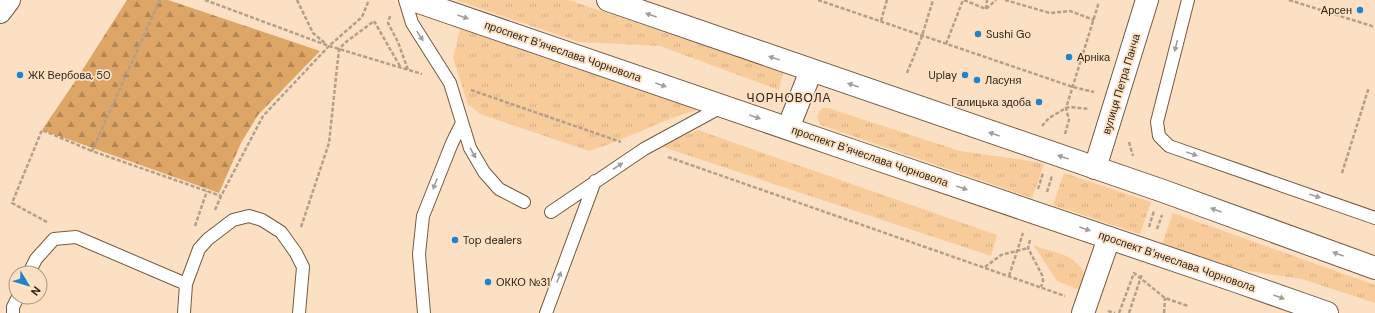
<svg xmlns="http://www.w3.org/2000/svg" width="1375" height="313" viewBox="0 0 1375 313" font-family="'DM Sans',sans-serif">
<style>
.grass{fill:url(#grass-tufts)}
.forest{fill:url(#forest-firs)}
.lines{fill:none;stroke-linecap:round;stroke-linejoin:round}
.service-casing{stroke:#735b42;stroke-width:14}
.minor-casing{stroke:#735b42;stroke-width:24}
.tertiary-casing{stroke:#735b42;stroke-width:24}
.secondary-casing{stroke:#735b42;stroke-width:24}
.path{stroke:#b49f88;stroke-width:2.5;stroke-dasharray:4 2;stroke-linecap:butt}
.service{stroke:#fff;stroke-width:12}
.minor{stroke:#fff;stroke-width:22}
.tertiary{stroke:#fff;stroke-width:22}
.secondary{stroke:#fff;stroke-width:22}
.oneway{fill:#a19d98}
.poi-dot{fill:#2282ce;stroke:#fce0c3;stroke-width:1.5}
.labels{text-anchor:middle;stroke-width:3.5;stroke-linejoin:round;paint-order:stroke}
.poi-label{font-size:11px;fill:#2f251a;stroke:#fce0c3;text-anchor:start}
.street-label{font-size:11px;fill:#2f251a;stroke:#fce0c3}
.neighbourhood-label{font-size:12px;letter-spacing:1px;fill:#2f251a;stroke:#fce0c3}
</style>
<defs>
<pattern id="grass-tufts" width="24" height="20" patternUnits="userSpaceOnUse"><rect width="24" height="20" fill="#f8cb9b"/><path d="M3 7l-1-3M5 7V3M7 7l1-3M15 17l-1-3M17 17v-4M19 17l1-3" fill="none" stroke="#d5ae85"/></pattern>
<pattern id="forest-firs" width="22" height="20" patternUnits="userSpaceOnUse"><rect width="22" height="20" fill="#dda566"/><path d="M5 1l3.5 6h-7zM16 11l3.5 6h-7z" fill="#b48653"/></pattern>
</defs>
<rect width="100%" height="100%" fill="#fce0c3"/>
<path class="grass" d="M 456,0 L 569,0 L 783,73 L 779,90 L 660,46 L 579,42 Z
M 460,29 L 697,110 C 660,120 626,140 589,151 L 480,114 L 468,104 L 453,58 Z
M 823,108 L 828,108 L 960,151 L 1030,161 L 1044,164 L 1032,198 L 821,125 C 816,119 816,113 823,108 Z
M 698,130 L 997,235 L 991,256 L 660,146 Z
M 1064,173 L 1151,202 L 1140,234 L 1053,205 Z
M 1173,213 L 1375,285 L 1375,303 L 1302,279 L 1235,269 L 1162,244 Z
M 1034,246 C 1053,252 1082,255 1085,279 C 1085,282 1083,287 1082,291 L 1057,281 Z"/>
<path class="forest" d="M 127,0 L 168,0 L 320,51 L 258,115 L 241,143 L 219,193 L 42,130 L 76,80 Z"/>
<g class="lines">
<defs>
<path id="service" d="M 405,0 L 412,23 L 450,83 L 470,148 L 484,172 L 499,189 L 524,202
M 1188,0 L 1157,122 L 1159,136 L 1169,146 L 1375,218
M 551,212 L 644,149 L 723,106
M 29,273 L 36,259 L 54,239 L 76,237 L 186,284
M 13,313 L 13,307 L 18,297
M 184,313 L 186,284 L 199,249 L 208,239 L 233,220 L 249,216 L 262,220 L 281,232 L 296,253 L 303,267 L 299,313
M 424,313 L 419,254 L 423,216 L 452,143 L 462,123
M 546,313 L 595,181"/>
<path id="minor" d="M 0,12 L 9,0"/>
<path id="tertiary" d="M 1095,168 L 1147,0
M 1083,313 L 1109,238"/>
<path id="secondary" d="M 413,0 L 859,153 L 1236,281 L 1327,313
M 608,0 L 1163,191 L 1375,268
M 788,128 L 811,71"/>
</defs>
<use href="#service" class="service-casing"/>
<use href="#minor" class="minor-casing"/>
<use href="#tertiary" class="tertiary-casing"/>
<use href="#secondary" class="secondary-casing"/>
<path class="path" d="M 160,0 L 92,151 L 221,196
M 205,0 L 329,46 L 422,74
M 297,0 L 313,33 L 326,44
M 818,0 L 1073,87 L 1094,92
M 964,0 L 986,9 L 996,0
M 1005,0 L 1050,13 L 1070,11 L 1094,20
M 1289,0 L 1375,27
M 986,9 L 987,0
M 390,16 L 388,23 L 398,42 L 408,70
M 881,21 L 887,0
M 946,44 L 963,0
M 907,73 L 922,36 L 933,0
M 471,90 L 621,142
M 1042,126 L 1049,118 L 1066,108 L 1070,107 L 1089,109
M 1065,134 L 1069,120 L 1066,108 L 1099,2
M 1129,142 L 1133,156
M 668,157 L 1065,296
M 1342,173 L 1369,87
M 1038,189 L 1043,173
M 1047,192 L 1052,176
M 215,210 L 221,196 L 263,116 L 329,46 L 362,17 L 369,0
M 47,222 L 12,203 L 42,130 L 92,151
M 195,226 L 207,191
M 301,227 L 329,143 L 339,49 L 346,42 L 374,21 L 401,68
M 1149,227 L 1154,211
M 1157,229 L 1162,215
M 1030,240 L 1028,248 L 1042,275 L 1043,281 L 1041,287
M 985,267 L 1001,255 L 1028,248
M 1009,276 L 1023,233
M 1108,311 L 1115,313
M 1119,313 L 1134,273 L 1165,298 L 1188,306
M 1129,313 L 1142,274
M 1164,313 L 1165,298"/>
<use href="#service" class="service"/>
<use href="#minor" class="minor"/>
<use href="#tertiary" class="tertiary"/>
<use href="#secondary" class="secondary"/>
</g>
<defs><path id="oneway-solid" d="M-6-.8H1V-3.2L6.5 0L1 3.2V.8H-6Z"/></defs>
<g class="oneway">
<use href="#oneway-solid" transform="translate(651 15) rotate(-161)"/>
<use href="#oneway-solid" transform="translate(463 17) rotate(19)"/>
<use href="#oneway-solid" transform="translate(420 36) rotate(57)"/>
<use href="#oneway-solid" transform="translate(1176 46) rotate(104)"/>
<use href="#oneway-solid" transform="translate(774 58) rotate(-161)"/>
<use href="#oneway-solid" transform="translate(661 85) rotate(19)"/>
<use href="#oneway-solid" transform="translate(853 85) rotate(-161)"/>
<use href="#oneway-solid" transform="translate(755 117) rotate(19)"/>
<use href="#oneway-solid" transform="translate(994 134) rotate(-161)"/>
<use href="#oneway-solid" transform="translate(473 153) rotate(61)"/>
<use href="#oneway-solid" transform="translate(1192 154) rotate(19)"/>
<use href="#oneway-solid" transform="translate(1063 157) rotate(-161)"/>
<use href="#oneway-solid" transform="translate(618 166) rotate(-33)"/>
<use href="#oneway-solid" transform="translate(435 184) rotate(111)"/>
<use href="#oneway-solid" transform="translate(962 188) rotate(19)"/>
<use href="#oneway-solid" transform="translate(1315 196) rotate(18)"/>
<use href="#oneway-solid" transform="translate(1216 210) rotate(-160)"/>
<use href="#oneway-solid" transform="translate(1085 229) rotate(19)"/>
<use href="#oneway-solid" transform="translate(1338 254) rotate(-160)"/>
<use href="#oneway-solid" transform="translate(559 277) rotate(-69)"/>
<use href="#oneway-solid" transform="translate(1279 297) rotate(20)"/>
</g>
<g class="poi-dot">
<circle cx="1360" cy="10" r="4"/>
<circle cx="978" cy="34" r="4"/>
<circle cx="1069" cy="57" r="4"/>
<circle cx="20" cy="75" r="4"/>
<circle cx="965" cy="75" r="4"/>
<circle cx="977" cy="80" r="4"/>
<circle cx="1039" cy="102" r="4"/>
<circle cx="455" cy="240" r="4"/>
<circle cx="488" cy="282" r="4"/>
</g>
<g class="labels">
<g class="poi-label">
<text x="1352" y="14" text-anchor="end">Арсен</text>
<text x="986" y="38">Sushi Go</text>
<text x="1077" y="61">Арніка</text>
<text x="28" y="79">ЖК Вербова, 50</text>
<text x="957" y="79" text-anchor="end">Uplay</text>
<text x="985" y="84">Ласуня</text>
<text x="1031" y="106" text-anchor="end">Галицька здоба</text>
<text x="463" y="244">Top dealers</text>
<text x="496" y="286">ОККО №31</text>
</g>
<g class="street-label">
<text transform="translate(563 51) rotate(19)" y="4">проспект Вʼячеслава Чорновола</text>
<text transform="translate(1121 84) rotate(-73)" y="4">вулиця Петра Панча</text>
<text transform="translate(870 156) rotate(19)" y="4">проспект Вʼячеслава Чорновола</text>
<text transform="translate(1177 261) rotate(19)" y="4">проспект Вʼячеслава Чорновола</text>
</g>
<g class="neighbourhood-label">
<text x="789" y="102">ЧОРНОВОЛА</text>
</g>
</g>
<g transform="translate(28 285) rotate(128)"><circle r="19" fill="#fce0c3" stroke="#aa957f"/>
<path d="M0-3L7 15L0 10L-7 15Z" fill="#2282ce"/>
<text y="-6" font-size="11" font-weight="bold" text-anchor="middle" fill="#2f251a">N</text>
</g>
</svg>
